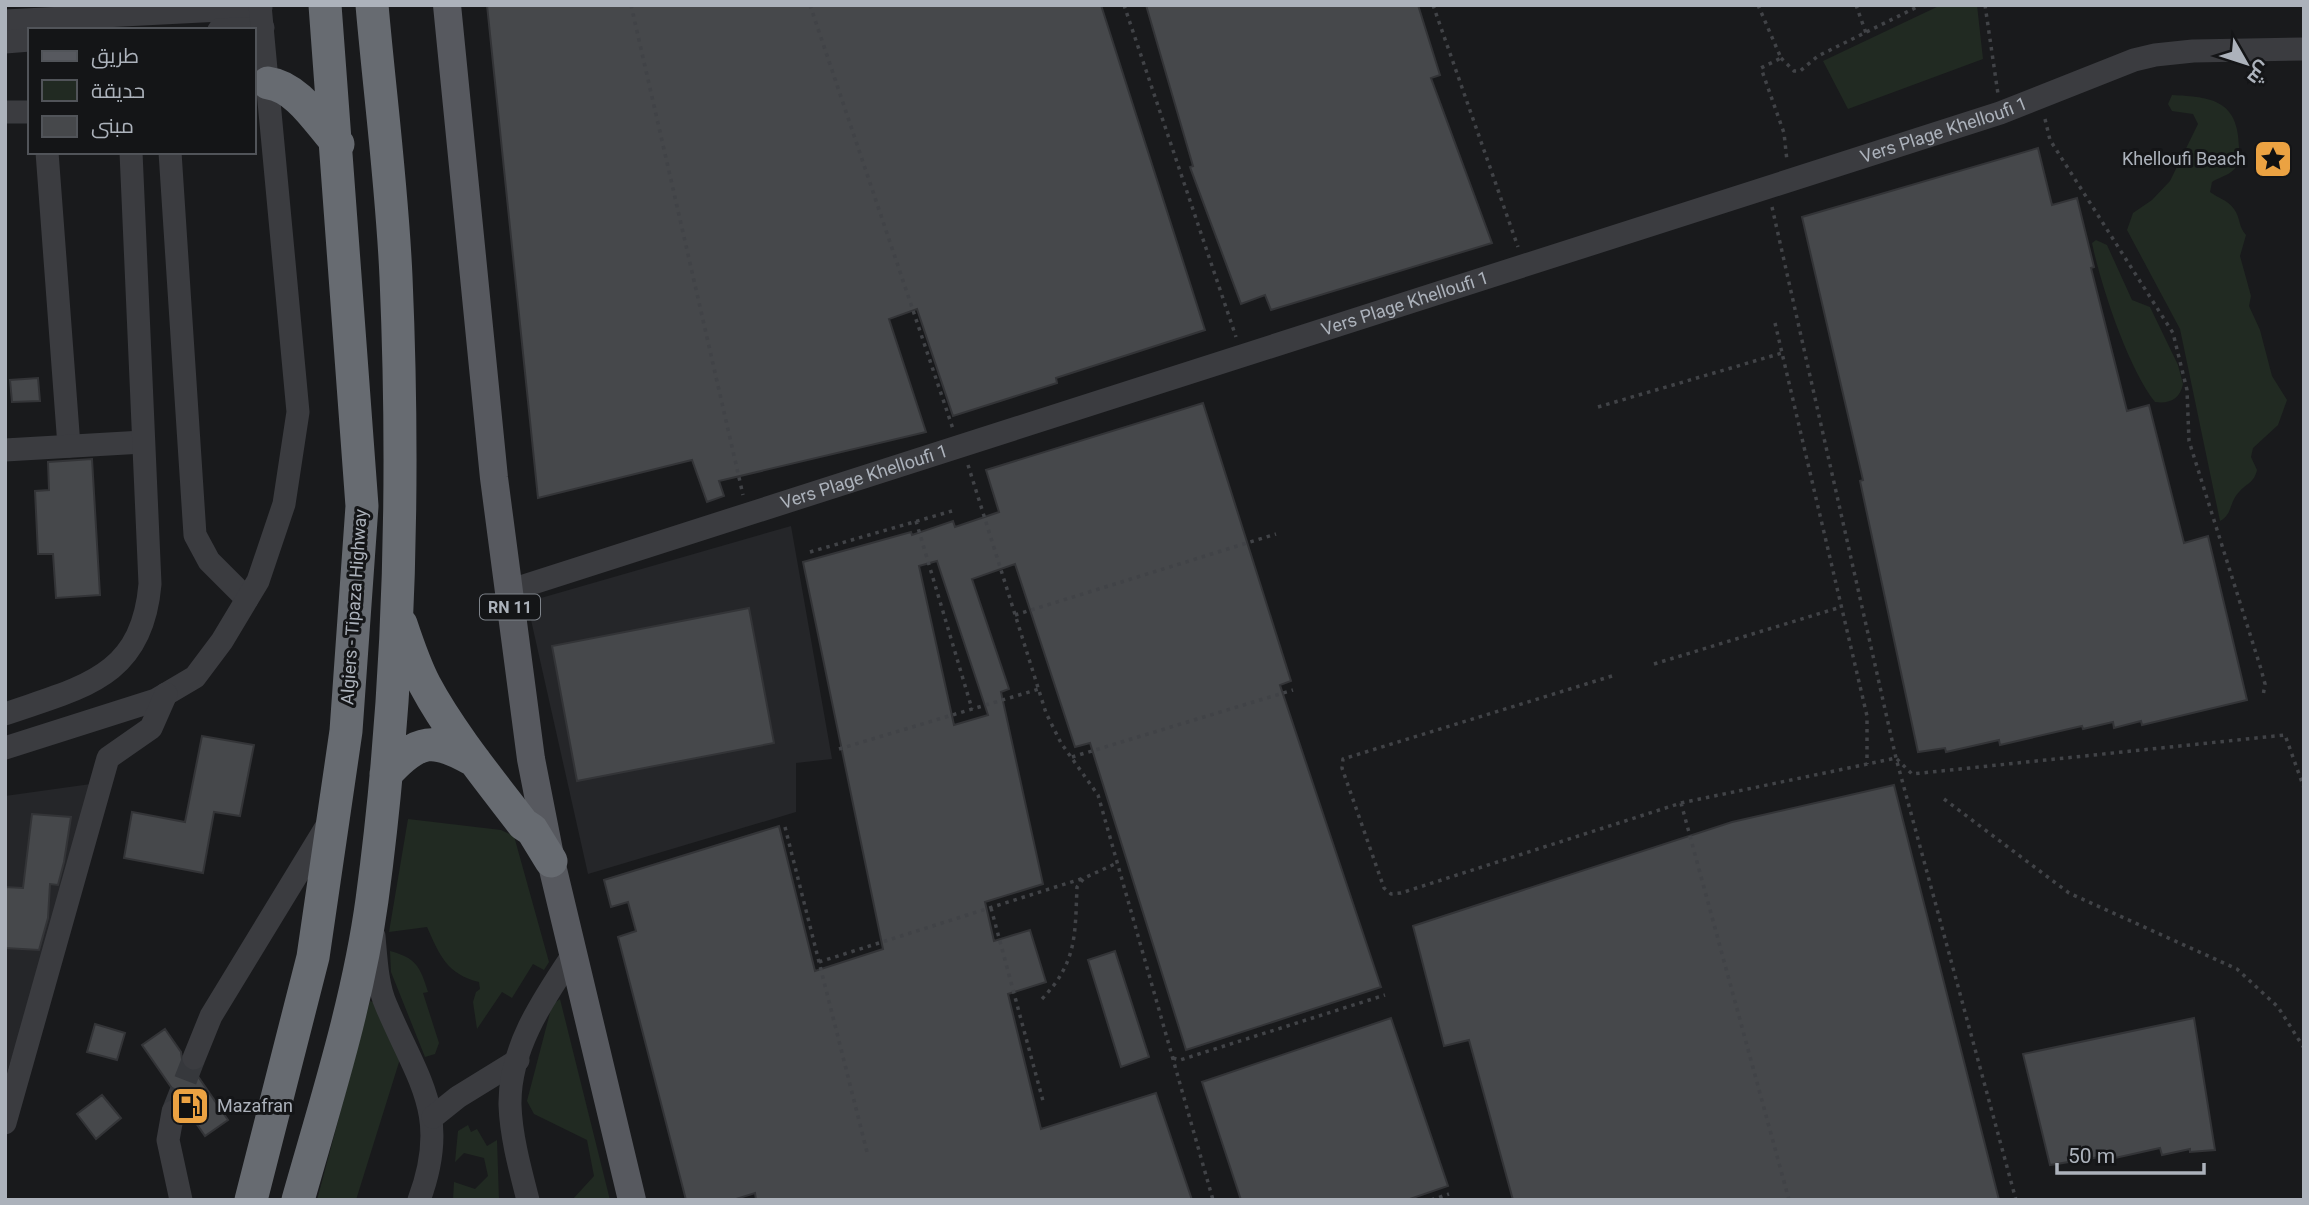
<svg xmlns="http://www.w3.org/2000/svg" width="2309" height="1205" viewBox="0 0 2309 1205" font-family="Roboto,Cairo,sans-serif">
<style>
.built{fill:#252629}
.green{fill:#212a22}
.building{fill:#46484b;stroke:#333437;stroke-width:2;fill-rule:evenodd}
.lines{fill:none;stroke-linecap:round;stroke-linejoin:round}
.minor-tunnel{stroke:#36383c;stroke-width:23;stroke-dasharray:23 11;stroke-linecap:butt}
.path{stroke:#414347;stroke-width:3.5;stroke-dasharray:3.5 5;stroke-linecap:butt}
.minor{stroke:#3b3c40;stroke-width:23}
.major{stroke:#57595f;stroke-width:28}
.highway{stroke:#676b71;stroke-width:33}
.labels{text-anchor:middle;stroke-width:6;stroke-linejoin:round;paint-order:stroke}
.shield{fill:#141517;stroke:#7e838a;stroke-width:2}
.shield-label{font-size:16px;font-weight:bold;fill:#acb2bb}
.street-label{font-size:18px;fill:#acb2bb;stroke:#141517}
.poi-label{font-size:18px;fill:#acb2bb;stroke:#141517;text-anchor:end}
</style>
<rect width="100%" height="100%" fill="#191a1c"/>
<path class="built" d="M 791,526 L 832,759 L 796,763 L 796,812 L 588,874 L 527,602 Z
M 98,783 L 5,1079 L 5,796 Z"/>
<path class="green" d="M 1941,5 L 1977,5 L 1983,59 L 1848,109 L 1823,61 Z
M 2172,95 C 2212,97 2238,100 2239,147 C 2239,156 2240,166 2231,172 C 2226,176 2218,178 2212,182 L 2210,192 C 2218,198 2228,200 2234,209 C 2241,219 2238,226 2246,235 L 2240,256 L 2251,296 L 2249,306 L 2260,330 L 2272,376 L 2287,400 L 2278,425 L 2253,448 L 2251,457 L 2257,470 C 2254,483 2247,483 2239,492 C 2229,502 2233,514 2220,521 L 2180,329 L 2127,230 L 2133,213 L 2152,200 L 2170,181 L 2198,124 L 2193,114 L 2172,111 L 2168,104 Z
M 2096,240 L 2107,245 L 2132,300 L 2150,307 L 2178,365 L 2183,384 C 2180,399 2170,404 2155,402 C 2128,368 2101,286 2092,243 Z
M 408,819 L 501,830 L 514,836 L 549,962 L 544,970 L 533,964 L 512,998 L 502,992 L 477,1029 L 473,1002 L 476,992 L 480,989 L 479,982 C 447,974 440,956 427,927 L 389,932 Z
M 390,951 C 416,958 420,966 428,992 L 423,993 L 439,1043 L 435,1054 L 425,1057 L 391,972 Z
M 560,999 L 610,1200 L 572,1200 L 594,1176 L 587,1140 L 534,1114 L 527,1101 L 552,1005 Z
M 370,1001 L 375,1003 L 400,1059 L 356,1200 L 317,1200 Z
M 468,1125 L 471,1132 L 477,1129 L 487,1146 L 497,1140 L 499,1200 L 453,1200 L 454,1182 L 475,1189 L 488,1176 L 484,1158 L 464,1153 L 455,1162 L 458,1131 Z"/>
<path class="building" d="M 487,5 L 1101,5 L 1205,330 L 1056,378 L 1057,383 L 953,416 L 917,309 L 889,319 L 926,432 L 719,481 L 724,496 L 707,502 L 692,460 L 538,498 Z
M 1146,5 L 1418,5 L 1440,75 L 1431,78 L 1492,243 L 1271,310 L 1265,295 L 1241,304 L 1190,167 L 1193,166 Z
M 2038,148 L 2052,205 L 2077,198 L 2094,267 L 2091,268 L 2127,411 L 2149,405 L 2184,543 L 2208,536 L 2247,700 L 2142,725 L 2141,721 L 2114,728 L 2113,722 L 2083,729 L 2082,726 L 2000,745 L 1999,740 L 1946,752 L 1945,748 L 1918,752 L 1860,481 L 1863,480 L 1802,217 Z
M 38,378 L 40,401 L 12,402 L 10,380 Z
M 1203,403 L 1291,681 L 1280,685 L 1381,987 L 1186,1050 L 1090,743 L 1075,747 L 1015,564 L 972,579 L 1009,689 L 1001,692 L 1043,884 L 985,902 L 994,941 L 1030,930 L 1046,982 L 1008,994 L 1041,1129 L 1156,1093 L 1192,1200 L 756,1200 L 755,1193 L 733,1200 L 686,1200 L 618,937 L 636,931 L 628,902 L 611,907 L 604,880 L 779,826 L 815,971 L 883,949 L 803,562 L 911,532 L 912,535 L 953,521 L 955,527 L 999,512 L 986,470 ZM 937,561 L 988,715 L 954,725 L 919,566 Z
M 92,459 L 100,595 L 56,598 L 53,554 L 38,554 L 35,491 L 49,490 L 48,462 Z
M 749,608 L 774,743 L 577,781 L 552,646 Z
M 202,736 L 254,745 L 240,816 L 214,812 L 203,873 L 124,858 L 132,812 L 185,822 Z
M 1894,785 L 1999,1200 L 1513,1200 L 1469,1040 L 1444,1046 L 1413,926 L 1732,822 Z
M 32,814 L 71,817 L 64,862 L 58,885 L 50,884 L 48,918 L 39,950 L 5,948 L 5,887 L 23,888 Z
M 1115,951 L 1149,1057 L 1121,1067 L 1088,960 Z
M 1391,1018 L 1448,1186 L 1407,1200 L 1241,1200 L 1202,1082 Z
M 2194,1018 L 2215,1150 L 2190,1152 L 2190,1149 L 2162,1155 L 2160,1148 L 2106,1160 L 2106,1156 L 2050,1165 L 2023,1054 Z
M 95,1024 L 125,1033 L 117,1060 L 87,1052 Z
M 165,1029 L 181,1052 L 183,1066 L 195,1072 L 228,1120 L 205,1136 L 142,1045 Z
M 102,1095 L 121,1118 L 96,1139 L 77,1114 Z"/>
<g class="lines">
<path class="minor-tunnel" d="M 173,1112 L 194,1058"/>
<path class="path" d="M 631,5 L 743,495
M 810,5 L 953,429
M 1124,5 L 1236,337
M 1433,5 L 1518,247
M 1758,5 L 1781,58 L 1761,68 L 1784,133 L 1787,161
M 1856,5 L 1866,33
M 1985,5 L 1998,94
M 1781,58 L 1794,71 L 1800,71 L 1818,56 L 1921,5
M 2045,119 L 2050,140 L 2173,333 L 2187,390 L 2189,441 L 2261,669 L 2265,684 L 2263,696
M 1772,207 L 1896,758 L 2016,1200
M 1775,323 L 1867,716 L 1867,764
M 1598,407 L 1782,353
M 968,465 L 1046,713 L 1061,743 L 1098,795 L 1213,1200
M 916,521 L 972,709
M 810,552 L 952,511
M 1015,615 L 1276,534
M 1654,664 L 1841,607
M 1612,676 L 1343,759 L 1342,768 L 1384,888 L 1391,894 L 1401,893 L 1681,803 L 1896,758 L 1912,774 L 2285,735 L 2304,788
M 839,749 L 1039,689
M 1072,757 L 1293,690
M 1944,799 L 2069,893 L 2237,969 L 2278,1007 L 2304,1048
M 1681,803 L 1789,1200
M 785,827 L 868,1156
M 991,908 L 1043,1101
M 819,962 L 1084,878
M 1042,999 C 1077,962 1075,936 1077,887 L 1084,878 L 1117,863
M 1173,1058 L 1180,1060 L 1385,995
M 1431,1200 L 1449,1194"/>
<g class="minor">
<path d="M 5,21 L 261,8"/>
<path d="M 219,30 L 263,28"/>
<path d="M 5,42 L 30,40"/>
<path d="M 5,112 L 30,112"/>
<path d="M 47,152 L 69,446"/>
<path d="M 170,152 L 195,535 L 209,561 L 247,599"/>
<path d="M 5,450 L 143,442"/>
<path id="s1" d="M 508,591 L 2000,113 L 2134,60 L 2155,55 L 2193,51 L 2304,49"/>
<path d="M 5,714 C 82,687 142,678 150,584 L 131,152"/>
<path d="M 5,748 L 156,700 L 195,677 L 222,641 L 258,581 L 284,504 L 298,412 L 260,5"/>
<path d="M 374,936 C 376,958 377,985 386,1005 C 418,1081 451,1114 419,1200"/>
<path d="M 194,1058 L 211,1016 L 328,824"/>
<path d="M 173,1112 L 168,1140 L 181,1200"/>
<path d="M 433,1117 L 458,1097 L 518,1060"/>
<path d="M 5,1123 L 108,758 L 151,728 L 166,694"/>
<path d="M 528,1200 C 520,1169 511,1136 510,1105 C 509,1048 544,998 574,953"/>
</g>
<path class="major" d="M 447,5 L 494,478 L 531,759 L 551,861 L 632,1200"/>
<path class="highway" d="M 268,83 C 298,87 318,122 338,144
M 401,624 C 408,645 415,666 425,685 C 450,732 491,782 523,824 L 532,830 L 551,861
M 386,774 C 419,738 433,737 475,761
M 251,1200 L 313,957 L 346,731 L 362,506 L 325,5
M 298,1200 C 326,1101 358,1002 372,900 C 400,694 405,485 396,277 C 392,186 380,96 372,5"/>
</g>
<defs>
<symbol id="sight-square" viewBox="-11 -11 22 22"><rect x="-9" y="-9" width="18" height="18" rx="4" fill="#eba242" stroke="#141517"/><path d="M0-6L1.8-2.2L6-1.7L2.9 1.2L3.7 5.4L0 3.3L-3.7 5.4L-2.9 1.2L-6-1.7L-1.8-2.2Z" fill="#111"/></symbol>
<symbol id="fuel-square" viewBox="-11 -11 22 22"><rect x="-9" y="-9" width="18" height="18" rx="4" fill="#eba242" stroke="#141517"/><path d="M-5.5-6h7V0h2V4h1.3V-2.5L3-4.5l.8-.8L6-3V5H2.5V1h-1V6h-7ZM-4.2-4.7v3.2H.2V-4.7Z" fill="#111"/></symbol>
</defs>
<g fill-rule="evenodd">
<use href="#sight-square" x="2251" y="137" width="44" height="44"/>
<use href="#fuel-square" x="168" y="1084" width="44" height="44"/>
</g>
<g class="labels">
<rect class="shield" x="480" y="594.5" width="60" height="25" rx="5"/>
<g class="shield-label">
<text x="510" y="613">RN 11</text>
</g>
<g class="street-label">
<text dy="6" stroke="none"><textPath href="#s1" startOffset="1508">Vers Plage Khelloufi 1</textPath></text>
<text dy="6" stroke="none"><textPath href="#s1" startOffset="942">Vers Plage Khelloufi 1</textPath></text>
<text dy="6" stroke="none"><textPath href="#s1" startOffset="374">Vers Plage Khelloufi 1</textPath></text>
<text transform="translate(354 607) rotate(-86)" y="6">Algiers - Tipaza Highway</text>
</g>
<g class="poi-label">
<text x="2246" y="165">Khelloufi Beach</text>
<text x="217" y="1112" text-anchor="start">Mazafran</text>
</g>
</g>
<rect width="2309" height="1205" fill="none" stroke="#acb2bb" stroke-width="14"/>
<rect x="28" y="28" width="228" height="126" fill="#141517" stroke="#515459" stroke-width="2"/>
<rect x="42" y="51" width="35" height="10" fill="#57595f" stroke="#515459" stroke-width="2"/>
<text x="91" y="63" font-size="21" fill="#acb2bb">طريق</text>
<rect x="42" y="80" width="35" height="21" fill="#212a22" stroke="#515459" stroke-width="2"/>
<text x="91" y="98" font-size="21" fill="#acb2bb">حديقة</text>
<rect x="42" y="116" width="35" height="21" fill="#46484b" stroke="#515459" stroke-width="2"/>
<text x="91" y="133" font-size="21" fill="#acb2bb">مبنى</text>
<g transform="translate(2246 63) rotate(129)" stroke="#141517" stroke-width="5" paint-order="stroke">
<path d="M0-5L12 26L0 18L-12 26Z" fill="#acb2bb"/>
<text y="-10" font-size="19" font-weight="bold" text-anchor="middle" fill="#acb2bb">ش</text>
</g>
<path d="M2057 1163v10h147v-10" fill="none" stroke="#acb2bb" stroke-width="3.5"/>
<text x="2068" y="1163" font-size="21" fill="#acb2bb" stroke="#141517" stroke-width="5" paint-order="stroke">50 m</text>
</svg>
